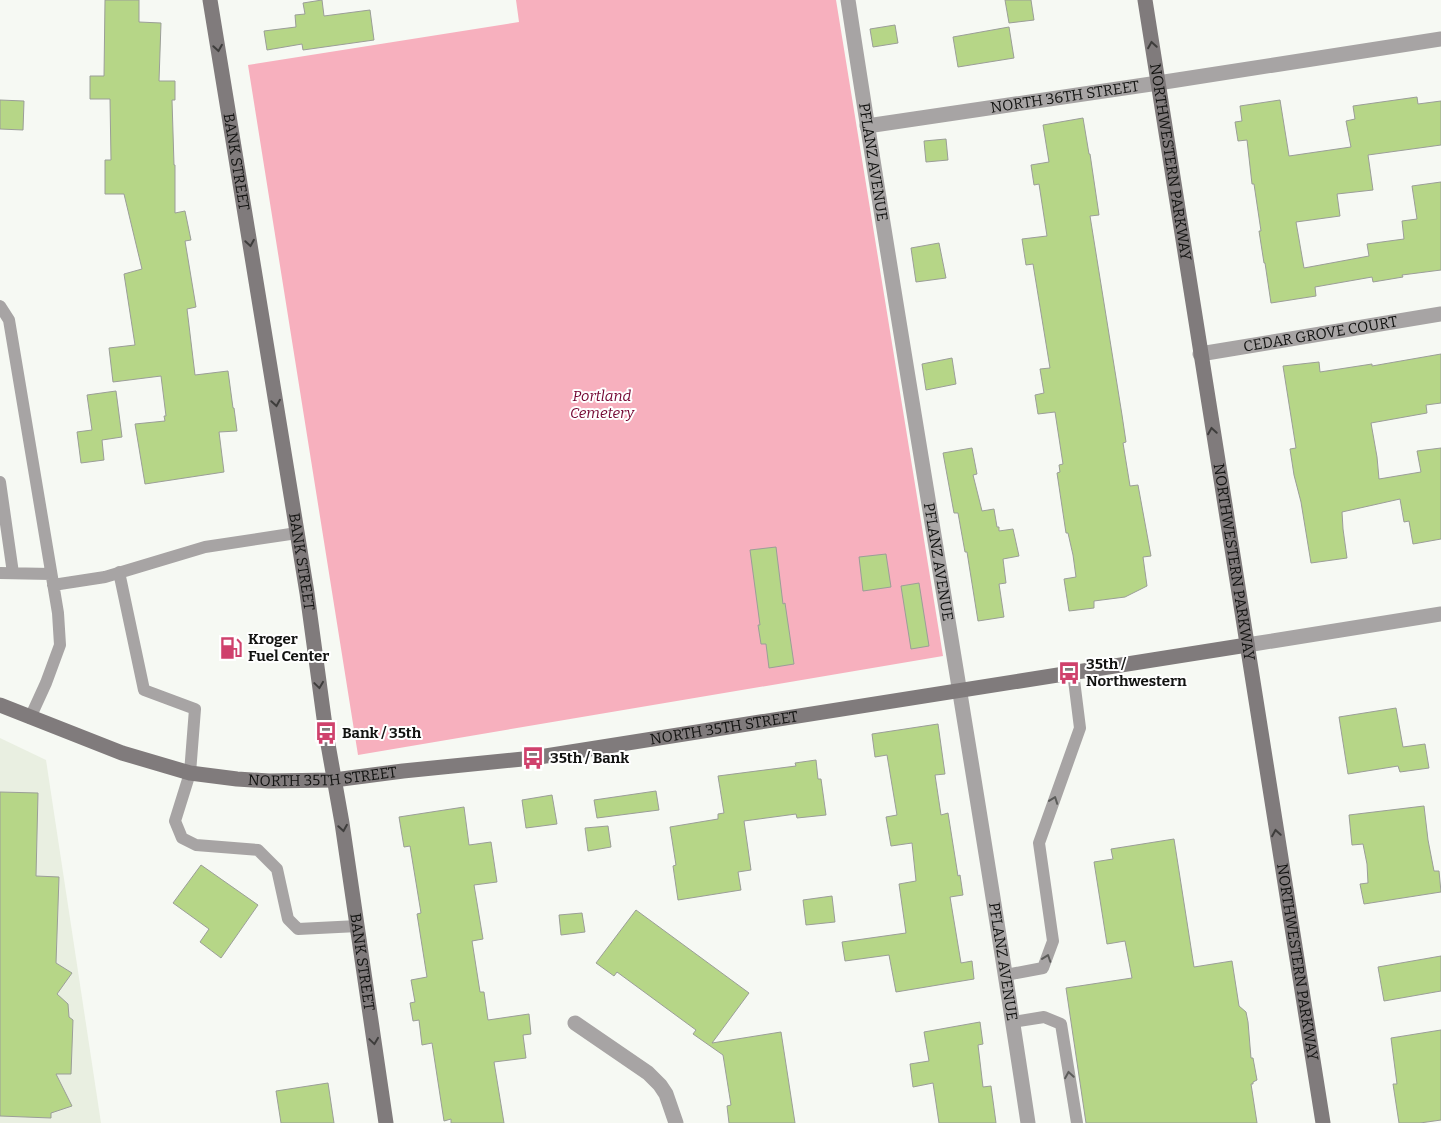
<svg xmlns="http://www.w3.org/2000/svg" width="1441" height="1123" viewBox="0 0 1441 1123" font-family="Bitter,serif">
<style>
.built{fill:#e9efe1}
.green{fill:#f7b0be}
.building{fill:#b6d687;stroke:#9b9e98}
.lines{fill:none;stroke-linecap:round;stroke-linejoin:round}
.lane{stroke:#a7a4a4;stroke-width:12}
.street{stroke:#a7a4a4;stroke-width:15}
.secondary{stroke:#807b7c;stroke-width:15}
.oneway{stroke:#3e3d3c}
.oneway2{stroke:#5c5c5a}
.labels{text-anchor:middle;stroke-width:4;stroke-linejoin:round;paint-order:stroke}
.street-label{font-size:15px;fill:#121311;stroke:#fff}
.park-label{font-size:15px;font-style:italic;fill:#730531;stroke:#fff}
.poi-label{font-size:15px;font-weight:bold;fill:#121311;stroke:#fff;text-anchor:start}
</style>
<rect width="100%" height="100%" fill="#f6f9f3"/>
<path class="built" d="M 0,738 L 46,760 L 101,1123 L 0,1123 Z"/>
<path class="green" d="M 516,0 L 836,0 L 943,656 L 358,755 L 248,65 L 519,22 Z"/>
<path class="building" d="M 105,0 L 139,0 L 139,22 L 161,23 L 159,81 L 175,81 L 175,100 L 172,100 L 174,165 L 175,165 L 175,213 L 185,211 L 191,240 L 185,241 L 196,307 L 187,309 L 195,375 L 228,371 L 233,408 L 234,408 L 237,431 L 219,432 L 224,472 L 145,484 L 135,424 L 165,421 L 164,416 L 166,416 L 161,376 L 113,382 L 109,348 L 135,345 L 124,274 L 142,269 L 124,194 L 105,194 L 105,160 L 111,160 L 110,99 L 90,99 L 90,76 L 104,76 Z
M 322,0 L 324,16 L 370,10 L 374,40 L 303,50 L 302,44 L 267,50 L 264,31 L 296,27 L 295,15 L 305,14 L 303,3 Z
M 1005,0 L 1031,0 L 1034,20 L 1009,23 Z
M 895,25 L 898,43 L 873,47 L 870,29 Z
M 1009,27 L 1014,58 L 958,67 L 953,37 Z
M 1417,97 L 1418,104 L 1441,101 L 1441,145 L 1368,155 L 1373,190 L 1337,194 L 1340,216 L 1296,222 L 1304,268 L 1369,256 L 1367,244 L 1404,239 L 1402,221 L 1417,219 L 1412,186 L 1441,182 L 1441,270 L 1402,275 L 1403,277 L 1373,282 L 1372,277 L 1315,287 L 1316,296 L 1271,303 L 1265,263 L 1264,263 L 1259,231 L 1261,231 L 1254,184 L 1252,184 L 1247,140 L 1238,141 L 1235,122 L 1242,121 L 1240,106 L 1280,100 L 1289,156 L 1351,147 L 1346,121 L 1355,119 L 1353,106 Z
M 0,100 L 24,101 L 23,130 L 0,129 Z
M 1083,118 L 1089,154 L 1090,154 L 1099,215 L 1090,216 L 1122,415 L 1126,442 L 1123,443 L 1130,486 L 1138,485 L 1151,556 L 1143,557 L 1147,586 L 1125,597 L 1094,601 L 1094,608 L 1069,611 L 1064,579 L 1076,577 L 1073,555 L 1068,533 L 1066,533 L 1057,473 L 1060,472 L 1059,465 L 1063,464 L 1055,412 L 1038,414 L 1035,395 L 1044,393 L 1040,369 L 1050,368 L 1033,264 L 1026,265 L 1022,239 L 1047,236 L 1039,184 L 1034,185 L 1031,165 L 1049,162 L 1043,125 Z
M 946,139 L 948,160 L 926,162 L 924,141 Z
M 939,243 L 946,278 L 916,282 L 911,248 Z
M 1441,354 L 1441,403 L 1426,405 L 1427,413 L 1371,423 L 1377,457 L 1379,479 L 1421,472 L 1417,451 L 1441,448 L 1441,539 L 1413,544 L 1409,521 L 1404,522 L 1400,499 L 1342,512 L 1343,529 L 1347,558 L 1311,563 L 1301,502 L 1294,475 L 1290,449 L 1296,448 L 1283,366 L 1319,362 L 1320,372 L 1372,364 L 1372,366 Z
M 952,358 L 956,384 L 926,390 L 922,364 Z
M 116,391 L 122,437 L 102,440 L 104,460 L 81,463 L 77,432 L 92,430 L 87,395 Z
M 972,448 L 977,474 L 973,475 L 982,511 L 994,509 L 997,527 L 999,527 L 999,531 L 1013,529 L 1019,556 L 1003,559 L 1006,583 L 999,584 L 1004,617 L 978,621 L 967,552 L 965,552 L 958,513 L 954,513 L 943,453 Z
M 776,547 L 783,604 L 785,603 L 794,664 L 769,668 L 766,644 L 761,644 L 758,625 L 760,625 L 750,550 Z
M 886,554 L 891,587 L 863,591 L 859,557 Z
M 919,583 L 929,646 L 911,649 L 901,586 Z
M 1396,708 L 1403,747 L 1425,744 L 1429,768 L 1400,772 L 1398,766 L 1348,774 L 1339,717 Z
M 938,724 L 945,774 L 935,775 L 941,815 L 948,813 L 958,876 L 960,875 L 963,895 L 950,897 L 961,963 L 972,961 L 974,979 L 896,992 L 889,955 L 845,961 L 842,942 L 906,933 L 899,884 L 916,881 L 912,843 L 891,846 L 886,817 L 897,815 L 887,755 L 875,757 L 872,734 Z
M 816,760 L 818,779 L 821,779 L 826,815 L 797,818 L 796,814 L 744,821 L 751,870 L 738,872 L 741,890 L 678,900 L 673,866 L 676,865 L 670,827 L 718,819 L 718,814 L 724,813 L 718,776 L 796,766 L 795,763 Z
M 656,791 L 659,810 L 597,818 L 594,800 Z
M 0,792 L 38,793 L 36,876 L 59,877 L 56,963 L 72,973 L 57,994 L 68,1004 L 69,1017 L 73,1020 L 71,1074 L 56,1074 L 72,1106 L 51,1113 L 51,1118 L 0,1116 Z
M 552,795 L 557,824 L 526,828 L 522,800 Z
M 1424,806 L 1428,840 L 1434,871 L 1439,871 L 1441,892 L 1364,904 L 1360,884 L 1368,883 L 1367,864 L 1363,844 L 1352,845 L 1349,815 Z
M 464,807 L 469,845 L 491,842 L 497,882 L 474,885 L 483,939 L 472,941 L 480,992 L 484,992 L 488,1020 L 529,1014 L 531,1034 L 523,1035 L 526,1058 L 494,1062 L 504,1123 L 451,1123 L 451,1119 L 444,1121 L 432,1043 L 422,1045 L 419,1020 L 413,1021 L 410,1003 L 415,1002 L 411,980 L 427,977 L 417,914 L 421,913 L 410,846 L 404,847 L 399,817 Z
M 608,826 L 611,847 L 588,851 L 585,828 Z
M 1174,839 L 1194,967 L 1232,961 L 1239,1006 L 1246,1012 L 1248,1022 L 1251,1058 L 1253,1058 L 1257,1080 L 1253,1082 L 1253,1084 L 1251,1084 L 1257,1123 L 1086,1123 L 1066,988 L 1132,978 L 1125,941 L 1107,944 L 1094,862 L 1113,859 L 1111,849 Z
M 201,865 L 258,905 L 221,958 L 200,942 L 209,929 L 173,903 Z
M 832,896 L 835,922 L 806,925 L 803,900 Z
M 636,910 L 749,993 L 712,1043 L 781,1032 L 795,1123 L 729,1123 L 727,1106 L 731,1105 L 723,1055 L 693,1034 L 696,1030 L 617,972 L 614,976 L 596,963 Z
M 582,913 L 585,932 L 561,935 L 559,915 Z
M 1441,956 L 1441,991 L 1384,1001 L 1378,967 Z
M 980,1022 L 983,1044 L 978,1045 L 983,1087 L 991,1086 L 996,1123 L 939,1123 L 933,1083 L 913,1087 L 910,1064 L 929,1061 L 924,1032 Z
M 1441,1030 L 1441,1120 L 1420,1123 L 1399,1123 L 1393,1084 L 1397,1084 L 1391,1038 Z
M 328,1083 L 334,1123 L 281,1123 L 276,1091 Z"/>
<g class="lines">
<path class="lane" d="M 0,306 L 9,320 L 58,613 L 60,645 L 46,683 L 30,718
M 0,482 L 13,573
M 119,572 L 144,690 L 195,709 L 190,773 L 175,821 L 182,838 L 196,845 L 258,850 L 277,869 L 288,919 L 298,929 L 358,926
M 0,573 L 51,574
M 53,585 L 105,577 L 205,547 L 297,533
M 1006,975 L 1043,968 L 1053,941 L 1039,843 L 1080,728 L 1073,672
M 1013,1022 L 1044,1017 L 1061,1024 L 1077,1123"/>
<g class="street">
<path id="s1" d="M 848,0 C 905,375 972,748 1028,1123"/>
<path id="s2" d="M 867,126 L 1158,83 L 1441,39"/>
<path id="s3" d="M 1200,354 L 1441,314"/>
<path d="M 1247,645 L 1441,614"/>
<path d="M 575,1023 L 648,1073 L 660,1085 L 666,1094 L 676,1123"/>
</g>
<g class="secondary">
<path id="s4" d="M 210,0 L 307,593 L 326,733 L 342,823 L 386,1123"/>
<path id="s5" d="M 1145,0 L 1323,1123"/>
<path id="s6" d="M 0,705 L 122,753 L 190,773 L 237,779 L 269,781 L 334,780 L 403,771 L 533,758 L 1247,645"/>
</g>
</g>
<defs><path id="oneway-chevron" d="M-2-3.5L2.5 0L-2 3.5" fill="none" stroke-width="1.6" stroke-linecap="round" stroke-linejoin="round" transform="scale(1.25)"/></defs>
<g class="oneway">
<use href="#oneway-chevron" transform="translate(1152 45) rotate(-99)"/>
<use href="#oneway-chevron" transform="translate(218 48) rotate(81)"/>
<use href="#oneway-chevron" transform="translate(250 243) rotate(81)"/>
<use href="#oneway-chevron" transform="translate(276 403) rotate(81)"/>
<use href="#oneway-chevron" transform="translate(1212 431) rotate(-99)"/>
<use href="#oneway-chevron" transform="translate(319 685) rotate(82)"/>
<use href="#oneway-chevron" transform="translate(343 828) rotate(81)"/>
<use href="#oneway-chevron" transform="translate(1276 833) rotate(-99)"/>
<use href="#oneway-chevron" transform="translate(374 1041) rotate(82)"/>
</g>
<g class="oneway2">
<use href="#oneway-chevron" transform="translate(1054 800) rotate(-70)"/>
<use href="#oneway-chevron" transform="translate(1047 958) rotate(-71)"/>
<use href="#oneway-chevron" transform="translate(1069 1075) rotate(-99)"/>
</g>
<defs>
<symbol id="fuel-bare" viewBox="-9 -9 18 18"><path d="M-5.5-6h7V0h2V4h1.3V-2.5L3-4.5l.8-.8L6-3V5H2.5V1h-1V6h-7ZM-4.2-4.7v3.2H.2V-4.7Z" fill="#cf416c" stroke="#fff" stroke-width="2.5" paint-order="stroke"/></symbol>
<symbol id="bus-bare" viewBox="-9 -9 18 18"><path d="M-5-6H5V4H4V6H2V4H-2V6H-4V4H-5ZM-3.5-4V0h7V-4ZM-3.5 1.2v1.5H-2V1.2ZM2 1.2v1.5H3.5V1.2Z" fill="#cf416c" stroke="#fff" stroke-width="2.5" paint-order="stroke"/></symbol>
</defs>
<g fill-rule="evenodd">
<use href="#fuel-bare" x="215" y="632" width="32" height="32"/>
<use href="#bus-bare" x="1053" y="657" width="32" height="32"/>
<use href="#bus-bare" x="310" y="717" width="32" height="32"/>
<use href="#bus-bare" x="517" y="742" width="32" height="32"/>
</g>
<g class="labels">
<g class="street-label">
<text dy="5" stroke="none"><textPath href="#s2" startOffset="200">NORTH 36TH STREET</textPath></text>
<text dy="5" stroke="none"><textPath href="#s4" startOffset="164">BANK STREET</textPath></text>
<text dy="5" stroke="none"><textPath href="#s1" startOffset="164">PFLANZ AVENUE</textPath></text>
<text dy="5" stroke="none"><textPath href="#s5" startOffset="164">NORTHWESTERN PARKWAY</textPath></text>
<text dy="5" stroke="none"><textPath href="#s3" startOffset="122">CEDAR GROVE COURT</textPath></text>
<text dy="5" stroke="none"><textPath href="#s4" startOffset="569">BANK STREET</textPath></text>
<text dy="5" stroke="none"><textPath href="#s1" startOffset="569">PFLANZ AVENUE</textPath></text>
<text dy="5" stroke="none"><textPath href="#s5" startOffset="569">NORTHWESTERN PARKWAY</textPath></text>
<text dy="5" stroke="none"><textPath href="#s6" startOffset="740">NORTH 35TH STREET</textPath></text>
<text dy="5" stroke="none"><textPath href="#s6" startOffset="335">NORTH 35TH STREET</textPath></text>
<text dy="5" stroke="none"><textPath href="#s4" startOffset="974">BANK STREET</textPath></text>
<text dy="5" stroke="none"><textPath href="#s1" startOffset="974">PFLANZ AVENUE</textPath></text>
<text dy="5" stroke="none"><textPath href="#s5" startOffset="974">NORTHWESTERN PARKWAY</textPath></text>
</g>
<g class="park-label">
<text x="602" y="401">Portland<tspan x="602" dy="17">Cemetery</tspan></text>
</g>
<g class="poi-label">
<text x="248" y="644">Kroger<tspan x="248" dy="17">Fuel Center</tspan></text>
<text x="1086" y="669">35th /<tspan x="1086" dy="17">Northwestern</tspan></text>
<text x="342" y="738">Bank / 35th</text>
<text x="550" y="763">35th / Bank</text>
</g>
</g>
</svg>
